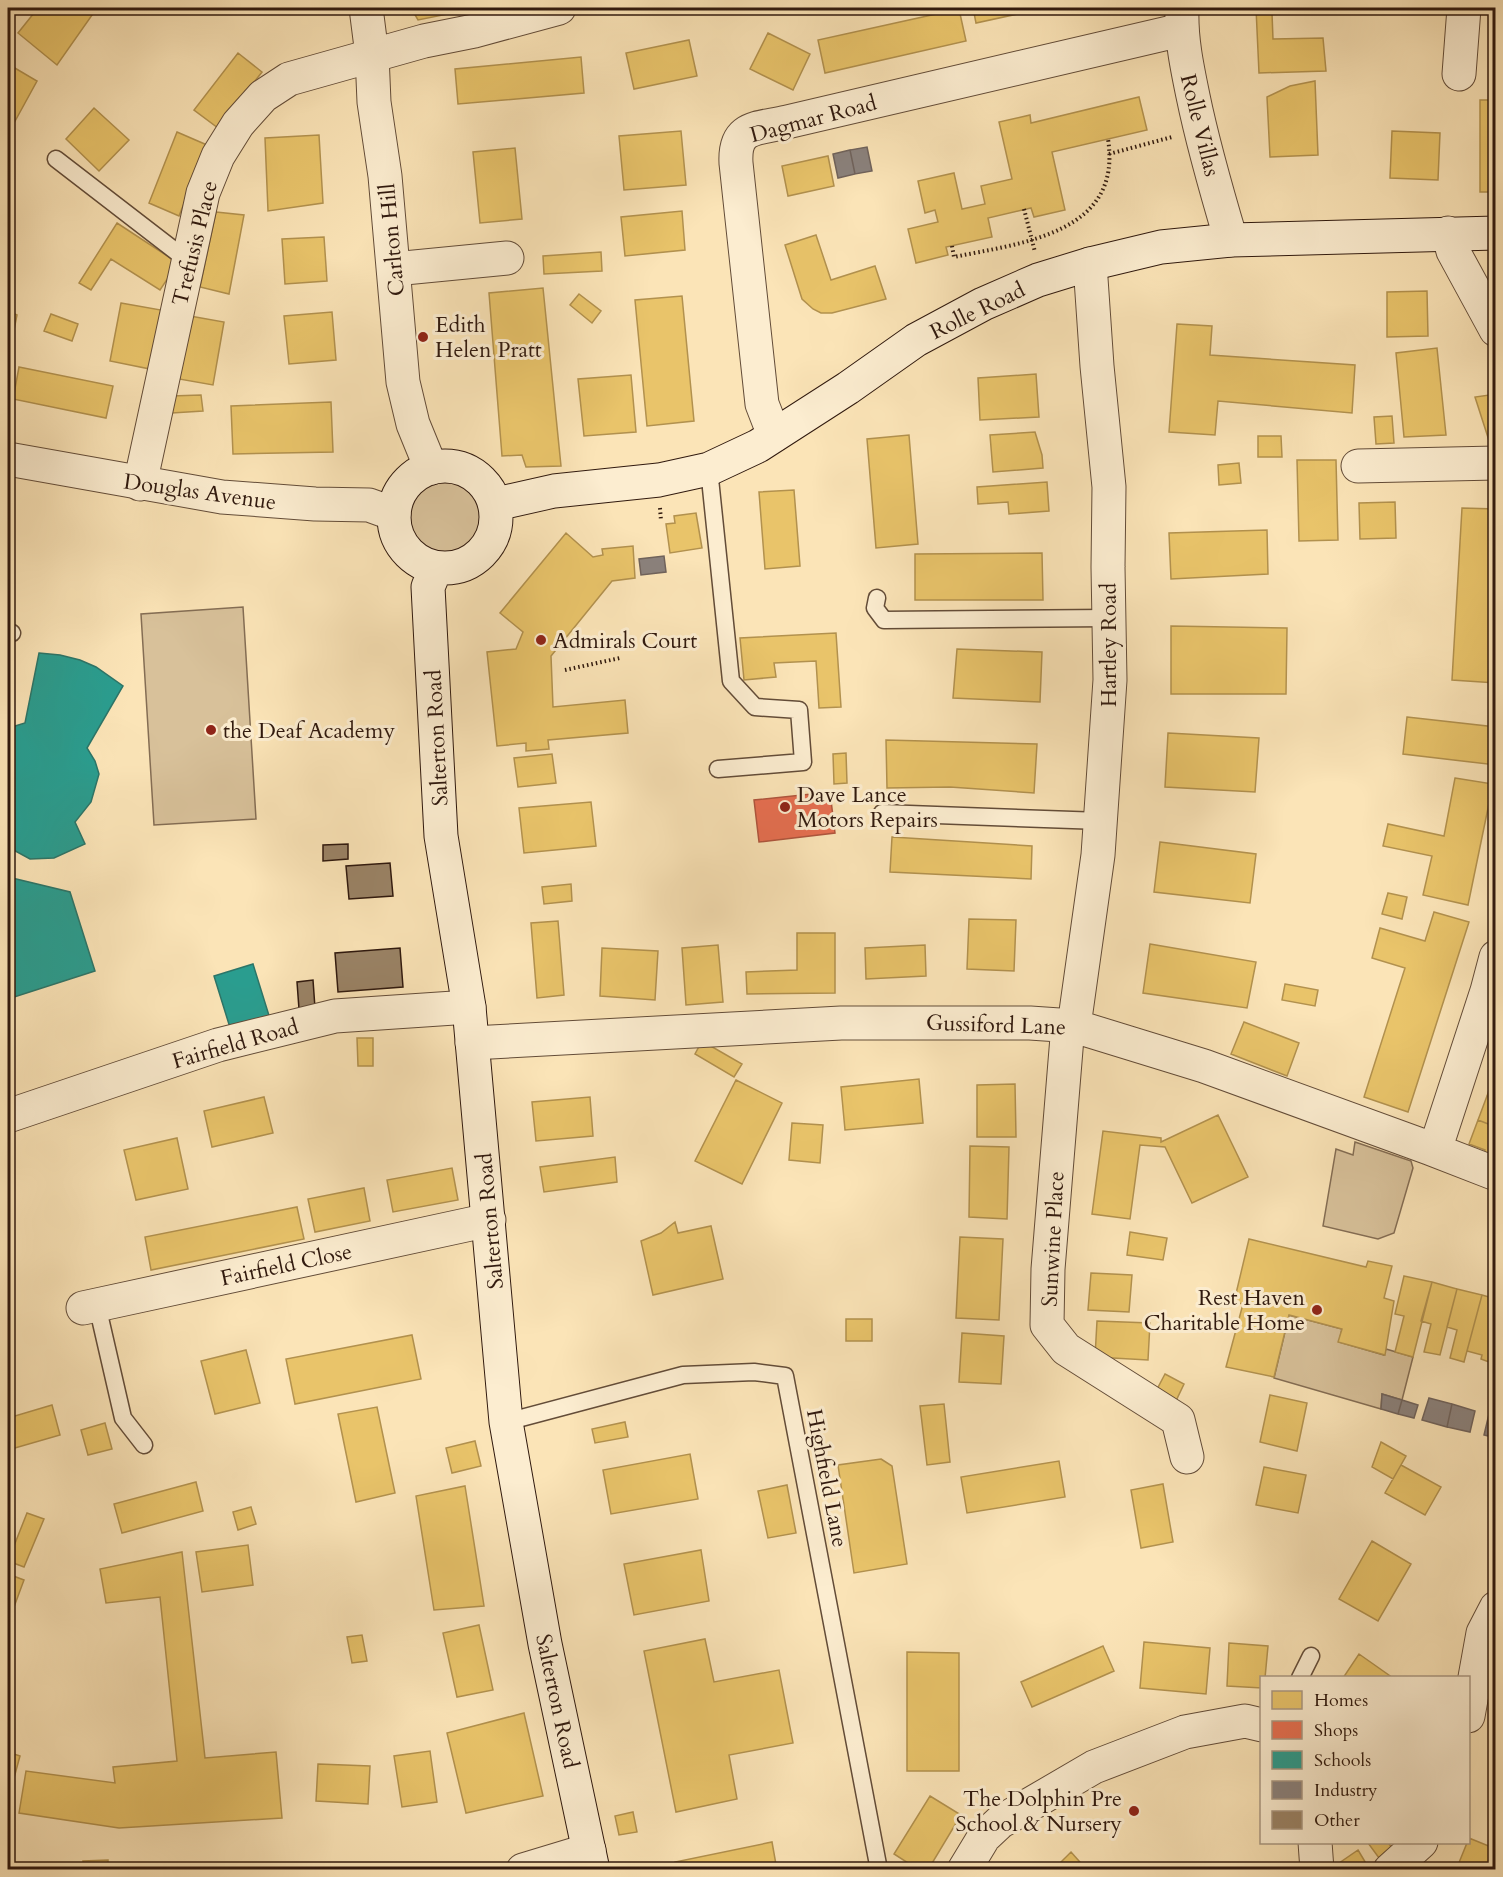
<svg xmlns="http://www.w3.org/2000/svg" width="1503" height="1877" viewBox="0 0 1503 1877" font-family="Cardo,serif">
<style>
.green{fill:#d8c19a;stroke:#846d54;stroke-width:1.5}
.homes{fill:#e9c46a;stroke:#b2914e;stroke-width:1.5}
.shops{fill:#e76f51;stroke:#b0553d;stroke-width:1.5}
.schools{fill:#2a9d8f;stroke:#2c7568;stroke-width:1.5}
.industry{fill:#8a817c;stroke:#6f625b;stroke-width:1.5}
.building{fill:#9a8366;stroke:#30190e;stroke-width:1.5}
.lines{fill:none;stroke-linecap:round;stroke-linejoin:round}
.service-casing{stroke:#634c38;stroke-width:19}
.minor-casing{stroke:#634c38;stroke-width:35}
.tertiary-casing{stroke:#634c38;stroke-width:35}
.secondary-casing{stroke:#30190e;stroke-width:35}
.path{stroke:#30190e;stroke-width:4;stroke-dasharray:1.5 3;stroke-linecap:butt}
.service{stroke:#fcedd0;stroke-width:16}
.minor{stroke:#fcedd0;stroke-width:33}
.tertiary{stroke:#fcedd0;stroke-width:33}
.secondary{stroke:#fcedd0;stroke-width:33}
.poi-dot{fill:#8f2418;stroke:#fcedd0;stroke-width:2}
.labels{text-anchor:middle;stroke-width:6;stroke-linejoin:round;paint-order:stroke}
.street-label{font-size:22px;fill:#30190e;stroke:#fcedd0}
.poi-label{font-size:22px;fill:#30190e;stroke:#fcedd0;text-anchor:start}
</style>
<rect width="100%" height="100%" fill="#fbe4b7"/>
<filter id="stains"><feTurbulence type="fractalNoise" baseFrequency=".00333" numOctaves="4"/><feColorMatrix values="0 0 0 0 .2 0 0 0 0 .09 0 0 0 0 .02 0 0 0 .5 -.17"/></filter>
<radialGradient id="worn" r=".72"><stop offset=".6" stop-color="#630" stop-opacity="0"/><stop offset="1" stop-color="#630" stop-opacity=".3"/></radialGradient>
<path class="green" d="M408 519a38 38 0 1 1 76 0a38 38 0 1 1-76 0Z
M 243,607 L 256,819 L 154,825 L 141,614 Z
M 1355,1142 L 1411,1161 L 1413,1168 L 1394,1233 L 1378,1239 L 1323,1226 L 1336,1149 L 1353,1155 Z
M 1289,1315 L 1342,1329 L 1339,1342 L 1384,1355 L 1386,1349 L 1413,1357 L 1402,1400 L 1382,1394 L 1381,1409 L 1274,1378 Z"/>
<path class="homes" d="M 38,8 L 97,8 L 57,65 L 18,33 Z
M 306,8 L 351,8 L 351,9 L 307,14 Z
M 411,8 L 473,8 L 473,9 L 418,20 Z
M 973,8 L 1021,8 L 1022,13 L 976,23 Z
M 1256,8 L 1322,8 L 1322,11 L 1272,13 L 1273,39 L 1323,38 L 1326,71 L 1259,73 Z
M 959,9 L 966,41 L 825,73 L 818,40 Z
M 768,33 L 810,54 L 793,90 L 750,69 Z
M 689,40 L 697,76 L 634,89 L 626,53 Z
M 238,53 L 262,72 L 218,128 L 194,110 Z
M 581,57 L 584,93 L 458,104 L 455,69 Z
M 8,64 L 37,81 L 8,134 Z
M 1315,81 L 1318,155 L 1270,157 L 1267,97 L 1290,86 Z
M 1139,97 L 1147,130 L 1052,152 L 1065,210 L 1034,217 L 1031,208 L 988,218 L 992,237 L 946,247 L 948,255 L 916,263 L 908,229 L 938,222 L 935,210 L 925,213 L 918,181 L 954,173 L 962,209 L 985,204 L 981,186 L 1012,179 L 999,122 L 1030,115 L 1031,123 Z
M 1480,100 L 1496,100 L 1496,192 L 1480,192 Z
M 94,108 L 129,140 L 99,171 L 66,139 Z
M 681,131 L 686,185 L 624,190 L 619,136 Z
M 1392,131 L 1440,133 L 1438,180 L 1390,178 Z
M 177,132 L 207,145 L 179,216 L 149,203 Z
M 319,135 L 323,203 L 268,211 L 265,138 Z
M 515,148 L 522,219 L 480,223 L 473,152 Z
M 828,156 L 834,186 L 788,196 L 782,166 Z
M 682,211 L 685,250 L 625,256 L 621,217 Z
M 216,212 L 244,215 L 229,294 L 200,287 Z
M 117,223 L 178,263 L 160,290 L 111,259 L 91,290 L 79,283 Z
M 816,235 L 831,280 L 875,266 L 886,299 L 832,313 L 821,313 L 813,309 L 802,299 L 785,245 Z
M 324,237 L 327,281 L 285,284 L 282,239 Z
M 601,252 L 602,271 L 544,274 L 543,256 Z
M 543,288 L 561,466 L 526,467 L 522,455 L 502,456 L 489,293 Z
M 1427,291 L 1428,336 L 1387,337 L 1387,292 Z
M 579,294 L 601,311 L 592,323 L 570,305 Z
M 682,296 L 694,421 L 647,426 L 635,300 Z
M 121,303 L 161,310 L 150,369 L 110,361 Z
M 8,311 L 17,315 L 8,360 Z
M 332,312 L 336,360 L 289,364 L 284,316 Z
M 51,314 L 78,324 L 72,341 L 44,331 Z
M 190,316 L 224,322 L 213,385 L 179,379 Z
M 1177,324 L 1212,326 L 1210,355 L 1355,365 L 1352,413 L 1218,401 L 1215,435 L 1169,432 Z
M 1437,348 L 1446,435 L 1404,437 L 1396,353 Z
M 19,367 L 113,386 L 106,418 L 13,399 Z
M 1036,374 L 1039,417 L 980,420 L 978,378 Z
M 631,375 L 636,432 L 584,436 L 578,379 Z
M 1496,394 L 1496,453 L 1493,453 L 1475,397 Z
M 201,395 L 203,411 L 172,413 L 171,396 Z
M 331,402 L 333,452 L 233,454 L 231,406 Z
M 1392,416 L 1394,443 L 1376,444 L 1374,417 Z
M 1035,432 L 1042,455 L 1043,468 L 993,472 L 990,435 Z
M 909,435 L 918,544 L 876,548 L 867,439 Z
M 1258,436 L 1281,436 L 1282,457 L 1258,457 Z
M 1297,460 L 1336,460 L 1338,540 L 1299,541 Z
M 1239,463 L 1241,483 L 1219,485 L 1218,465 Z
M 1047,482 L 1049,511 L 1009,514 L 1008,502 L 978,504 L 977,487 Z
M 794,490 L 800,566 L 765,569 L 759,492 Z
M 1395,502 L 1396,538 L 1360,539 L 1359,503 Z
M 1462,508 L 1496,509 L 1496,683 L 1452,680 Z
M 696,513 L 702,548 L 670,553 L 666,524 L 675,523 L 674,516 Z
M 1267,530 L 1268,574 L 1171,579 L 1169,533 Z
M 566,533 L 593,557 L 603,555 L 602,549 L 633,546 L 635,578 L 612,581 L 551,656 L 553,707 L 625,700 L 628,733 L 548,740 L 549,749 L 526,751 L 526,743 L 497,746 L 487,652 L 516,649 L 523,632 L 500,613 Z
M 1042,553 L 1043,600 L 915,600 L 915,554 Z
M 1171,626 L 1287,628 L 1286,694 L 1171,694 Z
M 836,633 L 841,707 L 819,708 L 816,661 L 774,663 L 776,677 L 744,680 L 740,638 Z
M 957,649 L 1042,652 L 1040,702 L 953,698 Z
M 1407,717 L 1496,727 L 1496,765 L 1403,754 Z
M 1168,733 L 1259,738 L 1255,792 L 1165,787 Z
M 886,740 L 1037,744 L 1034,793 L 950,787 L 887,788 Z
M 846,753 L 847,783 L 834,784 L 833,754 Z
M 552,754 L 556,783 L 518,787 L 514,758 Z
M 1455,778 L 1493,784 L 1468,905 L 1423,895 L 1432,856 L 1383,846 L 1388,824 L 1444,836 Z
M 591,802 L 596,846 L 524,853 L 519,808 Z
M 892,837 L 1032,846 L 1031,879 L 890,872 Z
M 1160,842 L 1256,854 L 1250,903 L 1154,892 Z
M 571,884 L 572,901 L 544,904 L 542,887 Z
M 1388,893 L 1407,897 L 1402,919 L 1382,914 Z
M 1434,912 L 1469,922 L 1408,1112 L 1364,1097 L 1405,968 L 1372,958 L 1380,928 L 1425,941 Z
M 969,919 L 1016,920 L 1014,971 L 967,969 Z
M 558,921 L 564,995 L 537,998 L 531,923 Z
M 797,933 L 835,933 L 835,993 L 747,994 L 746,972 L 797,970 Z
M 1150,944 L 1256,962 L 1247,1008 L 1143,993 Z
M 718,945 L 723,1002 L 686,1005 L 682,948 Z
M 925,945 L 926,976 L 866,979 L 865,948 Z
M 602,948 L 658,951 L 655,1000 L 600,996 Z
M 1285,984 L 1318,990 L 1315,1006 L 1282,1000 Z
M 1244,1022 L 1299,1043 L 1287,1076 L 1231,1054 Z
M 357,1038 L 373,1038 L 373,1066 L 358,1066 Z
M 702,1041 L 742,1064 L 734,1077 L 695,1054 Z
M 1495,1073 L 1496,1073 L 1496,1100 L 1487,1096 Z
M 919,1079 L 923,1123 L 845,1130 L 841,1087 Z
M 736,1080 L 782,1103 L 742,1184 L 695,1161 Z
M 1015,1084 L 1016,1137 L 977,1137 L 977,1085 Z
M 1487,1096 L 1496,1100 L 1496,1127 L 1478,1120 Z
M 264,1097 L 273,1133 L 212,1147 L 204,1111 Z
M 590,1097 L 593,1136 L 536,1141 L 532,1102 Z
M 1218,1115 L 1248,1177 L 1192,1203 L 1165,1147 L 1140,1145 L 1130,1219 L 1092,1214 L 1103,1131 L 1161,1138 L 1161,1142 Z
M 1478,1120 L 1496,1127 L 1496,1160 L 1483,1155 L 1485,1150 L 1469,1144 Z
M 792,1123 L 823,1125 L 820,1163 L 789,1160 Z
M 177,1138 L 188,1189 L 136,1200 L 124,1150 Z
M 970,1146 L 1009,1147 L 1007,1219 L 969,1217 Z
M 615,1157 L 617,1182 L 544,1192 L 540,1167 Z
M 452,1168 L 458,1200 L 393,1212 L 387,1180 Z
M 364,1188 L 370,1221 L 315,1232 L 308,1199 Z
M 297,1207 L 304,1239 L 151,1270 L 145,1237 Z
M 675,1222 L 678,1233 L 711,1226 L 723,1279 L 653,1295 L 641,1241 L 661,1233 Z
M 1130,1232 L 1167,1238 L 1163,1260 L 1127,1255 Z
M 960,1237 L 1003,1239 L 999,1320 L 956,1318 Z
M 1249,1239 L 1366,1267 L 1368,1261 L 1392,1266 L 1384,1298 L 1394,1301 L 1385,1355 L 1338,1342 L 1342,1329 L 1289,1315 L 1274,1377 L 1226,1367 L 1243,1304 L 1234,1302 Z
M 1091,1273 L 1132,1275 L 1129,1312 L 1088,1310 Z
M 1404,1276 L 1432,1282 L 1413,1357 L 1395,1352 L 1404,1316 L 1395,1314 Z
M 1432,1282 L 1457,1289 L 1440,1355 L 1424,1352 L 1431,1324 L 1421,1321 Z
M 1457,1289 L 1482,1295 L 1464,1362 L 1450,1358 L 1457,1330 L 1447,1327 Z
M 1482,1295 L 1496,1299 L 1496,1358 L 1490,1357 L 1489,1362 L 1481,1359 L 1482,1355 L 1467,1351 Z
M 846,1319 L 872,1319 L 872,1341 L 846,1341 Z
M 1097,1321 L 1150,1323 L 1148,1360 L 1095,1357 Z
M 962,1333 L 1004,1336 L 1001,1384 L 959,1382 Z
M 412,1335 L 421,1379 L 295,1404 L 286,1359 Z
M 246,1350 L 260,1403 L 215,1414 L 201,1361 Z
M 1165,1374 L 1184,1384 L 1174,1405 L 1154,1395 Z
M 1270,1395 L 1307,1403 L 1297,1451 L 1260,1442 Z
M 944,1404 L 950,1462 L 927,1465 L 920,1406 Z
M 52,1405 L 60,1435 L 8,1450 L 8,1418 Z
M 377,1407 L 395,1493 L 356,1502 L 338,1414 Z
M 625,1422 L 628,1437 L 595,1443 L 592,1429 Z
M 105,1423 L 112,1449 L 88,1455 L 81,1430 Z
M 475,1441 L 481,1466 L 452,1473 L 446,1448 Z
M 1381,1442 L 1406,1456 L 1393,1479 L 1372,1467 Z
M 690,1454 L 698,1499 L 611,1514 L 603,1470 Z
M 881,1459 L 892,1466 L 907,1564 L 854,1573 L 838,1465 Z
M 1059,1461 L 1065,1497 L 967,1513 L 961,1477 Z
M 1401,1465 L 1441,1487 L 1425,1515 L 1385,1493 Z
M 1264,1467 L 1306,1475 L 1298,1513 L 1256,1505 Z
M 196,1482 L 203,1511 L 122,1533 L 114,1504 Z
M 1163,1484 L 1173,1542 L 1141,1548 L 1131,1490 Z
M 787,1485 L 796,1533 L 768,1538 L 758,1491 Z
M 465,1486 L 484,1606 L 434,1610 L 416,1496 Z
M 251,1507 L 256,1524 L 238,1530 L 233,1512 Z
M 27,1513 L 44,1519 L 24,1567 L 8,1561 Z
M 1372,1541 L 1411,1564 L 1378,1621 L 1339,1599 Z
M 248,1545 L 253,1585 L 202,1592 L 196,1552 Z
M 701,1550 L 709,1601 L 634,1615 L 624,1564 Z
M 182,1552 L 205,1758 L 276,1752 L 282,1818 L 119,1828 L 19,1813 L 26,1771 L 115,1783 L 113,1767 L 177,1761 L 160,1597 L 106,1603 L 100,1569 Z
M 8,1574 L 24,1580 L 14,1607 L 8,1604 Z
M 479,1625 L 493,1690 L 457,1697 L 443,1633 Z
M 362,1635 L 367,1661 L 352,1663 L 347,1637 Z
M 705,1639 L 714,1682 L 779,1670 L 793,1743 L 729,1755 L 737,1799 L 676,1812 L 644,1651 Z
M 1144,1642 L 1210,1648 L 1206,1694 L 1140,1688 Z
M 1229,1643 L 1268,1646 L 1265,1678 L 1262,1678 L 1262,1688 L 1227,1686 Z
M 1103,1646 L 1114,1671 L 1032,1707 L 1021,1682 Z
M 907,1652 L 959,1653 L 959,1771 L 907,1771 Z
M 1359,1654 L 1393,1678 L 1343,1678 Z
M 524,1713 L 543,1796 L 466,1813 L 447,1733 Z
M 430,1751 L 437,1802 L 402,1807 L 394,1756 Z
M 8,1752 L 20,1756 L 8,1800 Z
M 318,1764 L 370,1766 L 368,1804 L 316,1801 Z
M 930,1796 L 961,1815 L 928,1870 L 919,1870 L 894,1854 Z
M 633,1812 L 637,1832 L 619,1835 L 615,1816 Z
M 1469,1838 L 1496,1849 L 1496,1870 L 1456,1870 Z
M 772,1842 L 777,1870 L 677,1870 L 675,1862 Z
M 1388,1842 L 1395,1853 L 1382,1862 L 1368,1843 Z
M 1358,1850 L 1370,1870 L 1329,1870 Z
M 1071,1852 L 1087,1870 L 1053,1870 Z
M 108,1860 L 108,1870 L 84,1870 L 83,1861 Z"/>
<path class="shops" d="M 830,792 L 835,833 L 759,842 L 754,800 Z"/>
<path class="schools" d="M 39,653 L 60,655 L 80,660 L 96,667 L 123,686 L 87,748 L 95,761 L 99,774 L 91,802 L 75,822 L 85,844 L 54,858 L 30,859 L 8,847 L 8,843 L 12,838 L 8,834 L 8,731 L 12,727 L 25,723 Z
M 8,877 L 70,892 L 95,971 L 8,999 Z
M 253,964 L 271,1022 L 232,1034 L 214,976 Z"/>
<path class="industry" d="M 867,147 L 872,171 L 855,174 L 850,150 Z
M 850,150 L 855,174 L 838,178 L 833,154 Z
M 664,556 L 666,572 L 641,575 L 639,559 Z
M 1382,1394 L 1402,1400 L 1398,1414 L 1381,1409 Z
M 1429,1398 L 1452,1404 L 1447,1427 L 1422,1420 Z
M 1402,1400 L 1418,1405 L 1414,1418 L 1398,1414 Z
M 1452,1404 L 1475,1411 L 1470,1432 L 1447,1427 Z
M 1489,1414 L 1496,1416 L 1496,1438 L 1484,1435 Z"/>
<path class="building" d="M 348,844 L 348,859 L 323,861 L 323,845 Z
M 390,863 L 393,896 L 349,899 L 346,866 Z
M 400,948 L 403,987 L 338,992 L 335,953 Z
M 313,980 L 315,1008 L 299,1009 L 297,982 Z"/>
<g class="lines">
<defs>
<path id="service" d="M 56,159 L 187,260
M 709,469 L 731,681 L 755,707 L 799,710 L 803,762 L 718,769
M 877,598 L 875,608 L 884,620 L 1109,618
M 8,634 L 12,633
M 882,813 L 1101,821
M 97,1305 L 123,1418 L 144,1445
M 506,1422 L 683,1375 L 754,1372 L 785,1376 L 879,1870
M 1300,1678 L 1311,1656"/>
<path id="minor" d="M 1182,9 C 1181,39 1187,67 1193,96 C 1203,145 1217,193 1231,240
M 1459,74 L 1464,8
M 1448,233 L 1453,251 L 1496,330
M 394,269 L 507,258
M 774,435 L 762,404 L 736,163 C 734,125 757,129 787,122 L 1181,30
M 1358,466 L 1496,463
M 140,484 L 203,193 L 218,156 L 238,124 L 263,96 L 289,79 L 424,41 L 474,31 L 559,8
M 1068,1025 L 1048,1269 L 1047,1325 L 1066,1349 L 1178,1420 L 1187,1457
M 1074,1026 L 1098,855 L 1110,680 L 1108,567 L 1109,487 L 1097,366 L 1090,264
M 472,1043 L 841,1023 L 1030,1023 L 1074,1026 L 1204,1066 L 1429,1148 L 1496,1174
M 8,1116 L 218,1045 L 335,1016 L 469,1007
M 1435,1150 L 1487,991 L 1496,957
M 83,1308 L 489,1220
M 1468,1716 L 1483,1633 L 1496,1608
M 1315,1842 L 1317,1870
M 523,1870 L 589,1850
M 964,1870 L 984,1837 L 1000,1822 L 1094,1767 L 1185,1732 L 1245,1721 L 1262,1725
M 1390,1870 L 1421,1842"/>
<path id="tertiary" d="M 366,8 L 372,55 L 374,102 L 385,176 L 403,382 L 413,424 L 431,468
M 8,459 L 222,497 L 315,504 L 369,505 L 394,514"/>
<path id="secondary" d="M394 517a51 51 0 1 1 102 0a51 51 0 1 1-102 0Z
M 496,504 L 554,491 L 659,480 L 709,469 L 758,446 L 848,388 L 916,340 L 983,304 L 1038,280 L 1090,264 L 1161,247 L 1231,240 L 1496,233
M 436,568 L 428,587 L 441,836 L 469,1007 L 506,1422 L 545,1644 L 593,1870"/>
</defs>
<use href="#service" class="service-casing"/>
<use href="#minor" class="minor-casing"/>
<use href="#tertiary" class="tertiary-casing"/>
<use href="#secondary" class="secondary-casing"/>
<path class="path" d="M 1109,154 L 1172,137
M 1024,209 L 1035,252
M 952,246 L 954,257 C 1021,243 1123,234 1108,139
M 660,508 L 661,521
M 565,670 L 620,658"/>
<use href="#service" class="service"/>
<use href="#minor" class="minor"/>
<use href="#tertiary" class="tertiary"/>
<use href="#secondary" class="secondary"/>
</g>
<g class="poi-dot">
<circle cx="423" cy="337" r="6"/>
<circle cx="541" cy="640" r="6"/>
<circle cx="211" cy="730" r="6"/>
<circle cx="785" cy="807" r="6"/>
<circle cx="1317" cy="1310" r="6"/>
<circle cx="1134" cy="1811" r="6"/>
</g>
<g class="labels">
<g class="street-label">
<text transform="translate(813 118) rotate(-15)" y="8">Dagmar Road</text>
<text transform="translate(1201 125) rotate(76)" y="8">Rolle Villas</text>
<text transform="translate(391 240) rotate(-95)" y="8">Carlton Hill</text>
<text transform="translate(194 243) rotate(-76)" y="8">Trefusis Place</text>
<text transform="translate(977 310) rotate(-26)" y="8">Rolle Road</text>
<text transform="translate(200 491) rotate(8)" y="8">Douglas Avenue</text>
<text transform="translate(1108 645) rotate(-90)" y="8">Hartley Road</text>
<text transform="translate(436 738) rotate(-93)" y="8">Salterton Road</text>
<text transform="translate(996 1024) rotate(2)" y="8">Gussiford Lane</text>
<text transform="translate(235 1043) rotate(-16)" y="8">Fairfield Road</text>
<text transform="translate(489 1221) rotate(-95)" y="8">Salterton Road</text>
<text transform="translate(1052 1239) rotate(-87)" y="8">Sunwine Place</text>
<text transform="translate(286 1264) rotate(-12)" y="8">Fairfield Close</text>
<text transform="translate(828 1478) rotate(79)" y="8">Highfield Lane</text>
<text transform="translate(558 1701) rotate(78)" y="8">Salterton Road</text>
</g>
<g class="poi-label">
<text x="435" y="332">Edith<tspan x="435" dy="25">Helen Pratt</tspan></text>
<text x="553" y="648">Admirals Court</text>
<text x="223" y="738">the Deaf Academy</text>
<text x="797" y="802">Dave Lance<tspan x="797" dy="25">Motors Repairs</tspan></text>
<text x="1305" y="1305" text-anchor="end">Rest Haven<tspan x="1305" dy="25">Charitable Home</tspan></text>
<text x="1122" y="1806" text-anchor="end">The Dolphin Pre<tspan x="1122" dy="25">School &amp; Nursery</tspan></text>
</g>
</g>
<rect width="1503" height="1877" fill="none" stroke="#fbe4b7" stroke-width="30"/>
<rect x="9" y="9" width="1485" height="1859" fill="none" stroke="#30190e" stroke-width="3"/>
<rect x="15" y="15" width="1473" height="1847" fill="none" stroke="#30190e" stroke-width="1.5"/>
<rect x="1260" y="1676" width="210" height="168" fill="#fcedd0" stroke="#aa9882" stroke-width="1.5"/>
<rect x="1272" y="1691" width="30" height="18" fill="#e9c46a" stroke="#aa9882" stroke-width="1.5"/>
<text x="1314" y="1706" font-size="18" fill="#30190e">Homes</text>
<rect x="1272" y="1721" width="30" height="18" fill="#e76f51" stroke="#aa9882" stroke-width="1.5"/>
<text x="1314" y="1736" font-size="18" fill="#30190e">Shops</text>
<rect x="1272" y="1751" width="30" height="18" fill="#2a9d8f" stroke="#aa9882" stroke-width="1.5"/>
<text x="1314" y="1766" font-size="18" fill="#30190e">Schools</text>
<rect x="1272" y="1781" width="30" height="18" fill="#8a817c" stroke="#aa9882" stroke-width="1.5"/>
<text x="1314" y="1796" font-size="18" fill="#30190e">Industry</text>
<rect x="1272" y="1811" width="30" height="18" fill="#9a8366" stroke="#aa9882" stroke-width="1.5"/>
<text x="1314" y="1826" font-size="18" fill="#30190e">Other</text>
<rect width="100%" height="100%" filter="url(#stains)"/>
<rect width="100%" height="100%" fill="url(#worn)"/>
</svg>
